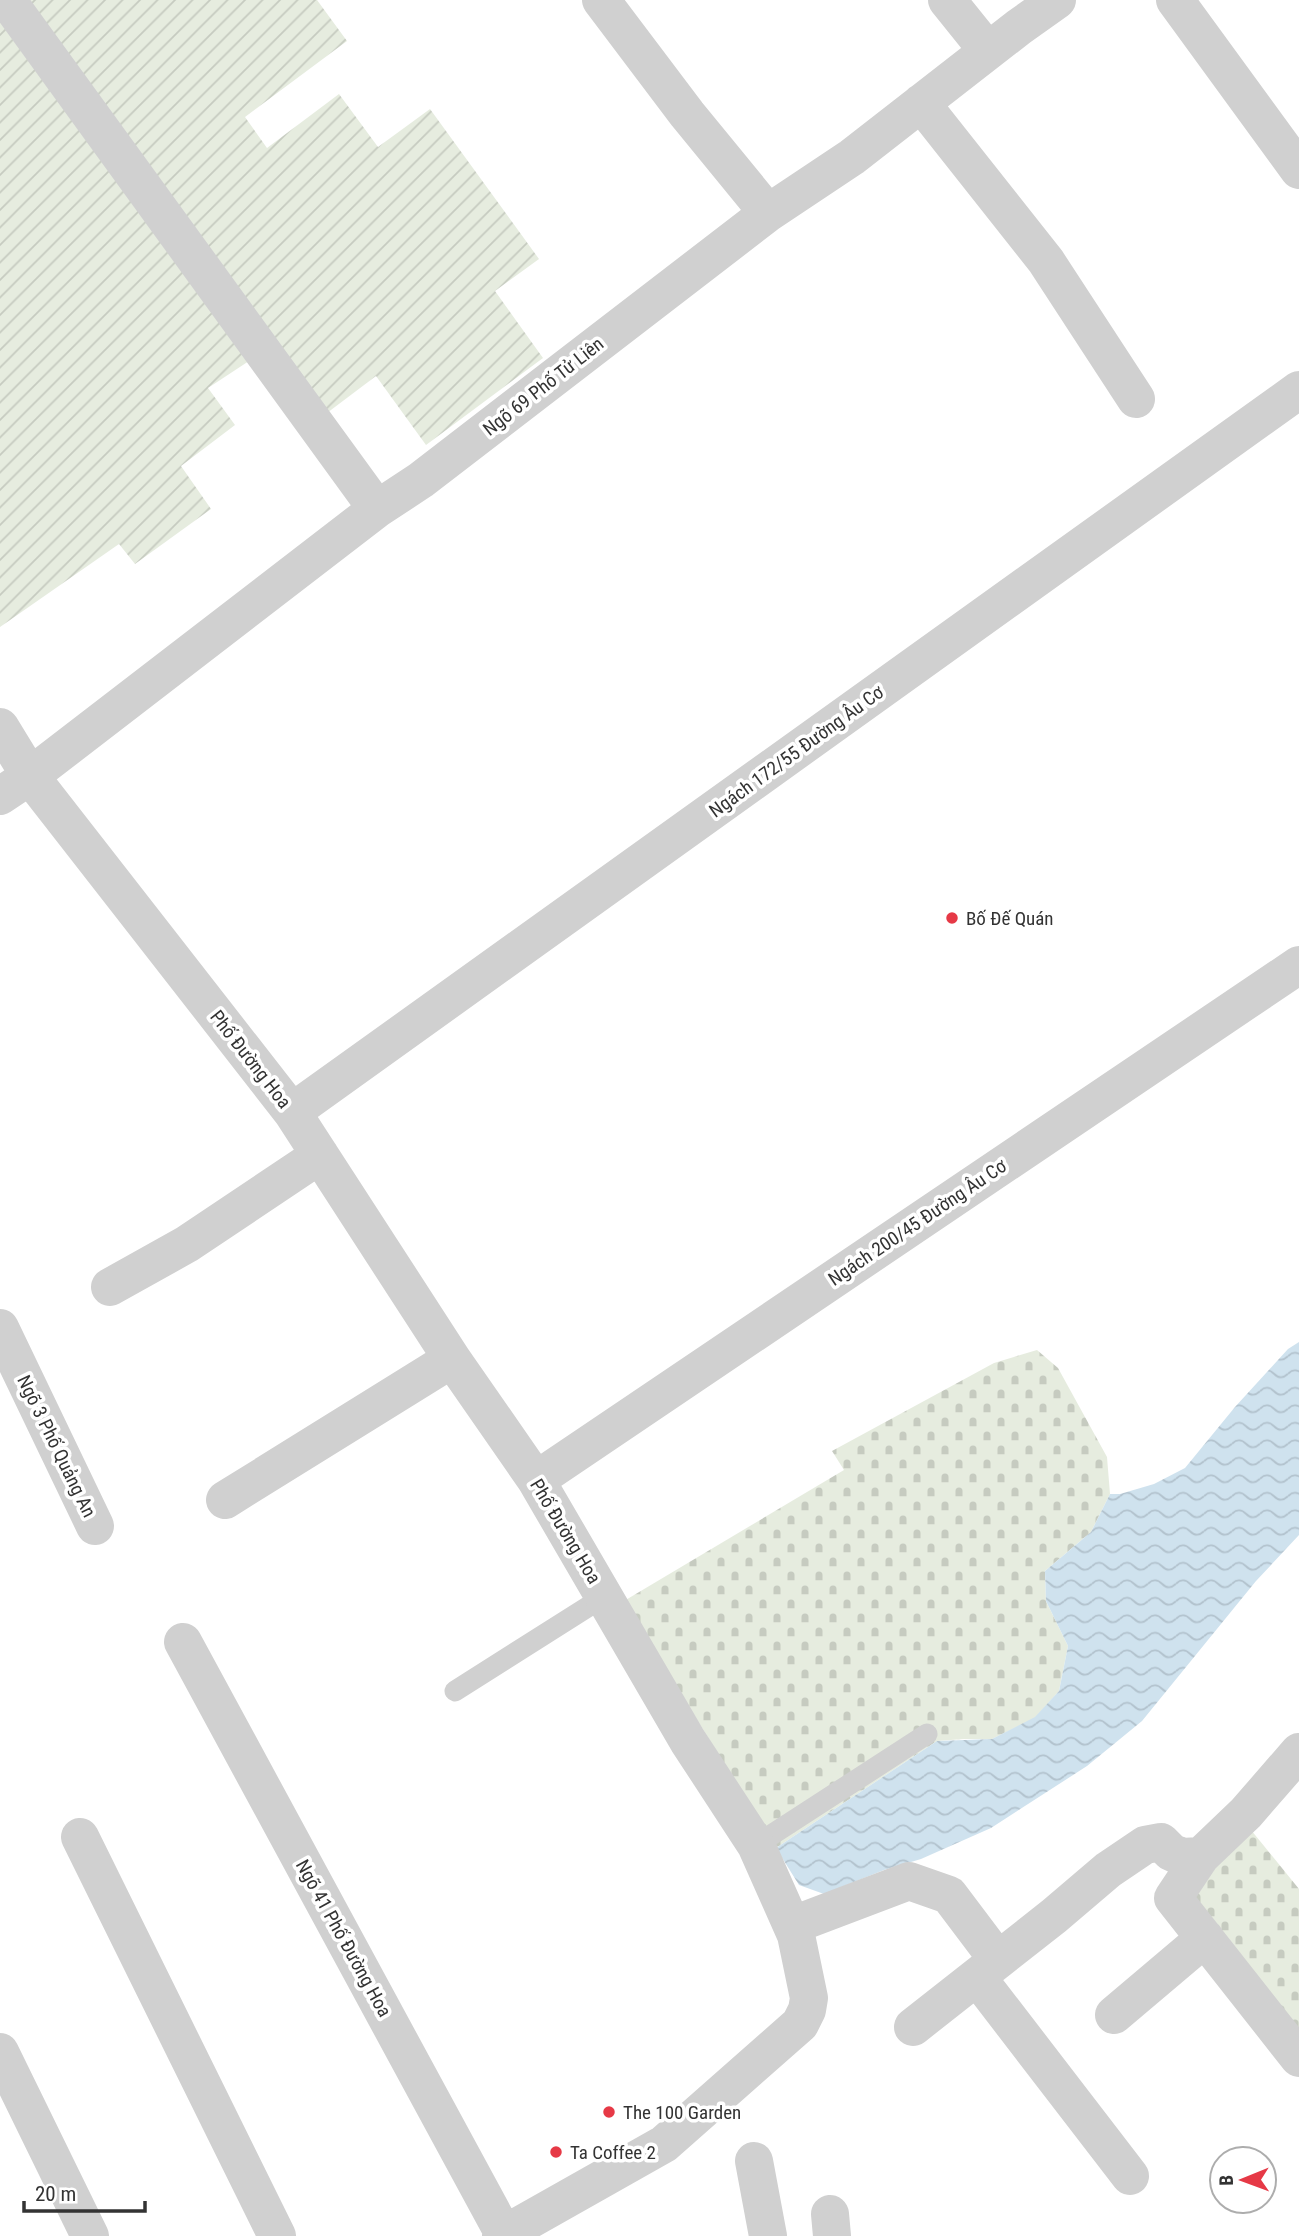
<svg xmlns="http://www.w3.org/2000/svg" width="1299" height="2236" viewBox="0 0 1299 2236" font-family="'Roboto Condensed',sans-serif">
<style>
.cemetery{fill:url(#cemetery-stones)}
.garden{fill:url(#garden-furrows)}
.water{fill:url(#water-waves)}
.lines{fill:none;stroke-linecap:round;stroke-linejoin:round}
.lane{stroke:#d0d0d0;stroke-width:21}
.street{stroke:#d0d0d0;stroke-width:38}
.poi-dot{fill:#e63946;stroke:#fff;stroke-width:2.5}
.labels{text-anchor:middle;stroke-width:7;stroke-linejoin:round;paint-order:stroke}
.street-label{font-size:19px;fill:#333;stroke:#fff}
.poi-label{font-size:19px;fill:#333;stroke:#fff;text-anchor:start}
</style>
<defs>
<pattern id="cemetery-stones" width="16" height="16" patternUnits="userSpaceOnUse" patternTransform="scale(1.75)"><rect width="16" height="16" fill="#e6ecdf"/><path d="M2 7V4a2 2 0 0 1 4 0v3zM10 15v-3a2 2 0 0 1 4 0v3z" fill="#c6cbc0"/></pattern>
<pattern id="garden-furrows" width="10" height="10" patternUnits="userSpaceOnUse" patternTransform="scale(1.75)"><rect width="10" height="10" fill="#e6ecdf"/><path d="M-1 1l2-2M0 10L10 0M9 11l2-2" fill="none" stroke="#c6cbc0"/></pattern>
<pattern id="water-waves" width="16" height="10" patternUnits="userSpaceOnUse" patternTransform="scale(1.75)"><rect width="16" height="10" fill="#cfe2ee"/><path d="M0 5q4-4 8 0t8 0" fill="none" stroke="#b2c2cd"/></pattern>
</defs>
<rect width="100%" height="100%" fill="#fff"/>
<path class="cemetery" d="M 1037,1350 L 1058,1368 L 1107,1457 L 1110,1494 L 1091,1532 L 1045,1571 L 1046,1601 L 1068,1646 L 1059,1691 L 1035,1718 L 992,1739 L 964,1739 L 937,1741 L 776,1848 L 624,1601 L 844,1470 L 832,1451 L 994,1363 Z
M 1251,1830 L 1299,1889 L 1299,2065 L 1170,1907 Z"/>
<path class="garden" d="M 20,0 L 317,0 L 347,41 L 245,117 L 267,148 L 339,94 L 378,147 L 430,109 L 539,259 L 495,291 L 543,358 L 426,445 L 376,376 L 323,416 Z
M 0,22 L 249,361 L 208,388 L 235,425 L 181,466 L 211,509 L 135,564 L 119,544 L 0,627 Z"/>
<path class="water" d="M 1299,1342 L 1299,1535 L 1256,1581 L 1142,1721 L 1087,1766 L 991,1828 L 921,1859 L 884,1870 L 824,1894 L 799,1885 L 776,1848 L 937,1741 L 992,1739 L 1035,1717 L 1059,1691 L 1068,1646 L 1046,1601 L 1045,1571 L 1091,1532 L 1110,1494 L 1120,1494 L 1154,1484 L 1185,1468 L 1235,1407 L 1288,1349 Z"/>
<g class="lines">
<path class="lane" d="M 455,1691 L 605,1596
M 756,1845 L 927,1734"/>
<path class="street" d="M 7,0 L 377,509
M 601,0 L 687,114 L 768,213
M 947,0 L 988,51
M 1175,0 L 1299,170
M 921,103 L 1046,261 L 1136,399
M 0,727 L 30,776 L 292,1112 L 452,1359 L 536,1480 L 688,1741 L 756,1845 L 796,1935 L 809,1998 L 807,2010 L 800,2024 L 664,2144 L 501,2236
M 0,796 L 30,776 L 377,509 L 421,480 L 768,213 L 852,157 L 1019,27 L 1057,0
M 292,1112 L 1299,390
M 110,1287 L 187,1244 L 320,1155
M 0,1328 L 95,1526
M 536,1480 L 1299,965
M 225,1500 L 452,1359
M 183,1642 L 505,2236
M 80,1837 L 277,2236
M 1201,1856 L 1173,1898 L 1299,2058
M 793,1925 L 909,1881 L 949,1895 L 998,1960
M 977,1977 L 1130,2176
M 1114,2015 L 1205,1938
M 913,2027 L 1054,1916 L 1108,1870 L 1145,1845 L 1161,1842 L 1171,1852 L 1182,1857 L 1201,1856 L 1246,1813 L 1299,1752
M 0,2052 L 90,2236
M 754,2161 L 768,2236
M 830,2214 L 832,2236"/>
</g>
<g class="poi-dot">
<circle cx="952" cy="918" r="7"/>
<circle cx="609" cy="2112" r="7"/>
<circle cx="556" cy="2152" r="7"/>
</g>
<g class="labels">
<g class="street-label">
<text transform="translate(543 386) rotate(-38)" y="7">Ngõ 69 Phố Tử Liên</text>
<text transform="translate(796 751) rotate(-36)" y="7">Ngách 172/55 Đường Âu Cơ</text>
<text transform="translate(251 1059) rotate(52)" y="7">Phố Đường Hoa</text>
<text transform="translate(917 1222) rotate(-34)" y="7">Ngách 200/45 Đường Âu Cơ</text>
<text transform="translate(57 1446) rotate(64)" y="7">Ngõ 3 Phố Quảng An</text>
<text transform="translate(566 1531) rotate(59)" y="7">Phố Đường Hoa</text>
<text transform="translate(344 1938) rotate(61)" y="7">Ngõ 41 Phố Đường Hoa</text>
</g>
<g class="poi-label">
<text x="966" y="925">Bố Đế Quán</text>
<text x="623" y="2119">The 100 Garden</text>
<text x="570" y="2159">Ta Coffee 2</text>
</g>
</g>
<g transform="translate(1243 2180) rotate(269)"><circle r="33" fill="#ffffff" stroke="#adadad" stroke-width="2"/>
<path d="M0-5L12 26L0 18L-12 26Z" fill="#e63946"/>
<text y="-10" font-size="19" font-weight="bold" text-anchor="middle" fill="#333333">B</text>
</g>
<path d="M24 2201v10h121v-10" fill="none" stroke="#333333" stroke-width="3.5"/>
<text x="35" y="2201" font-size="21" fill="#333333" stroke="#ffffff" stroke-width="5" paint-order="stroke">20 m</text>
</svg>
